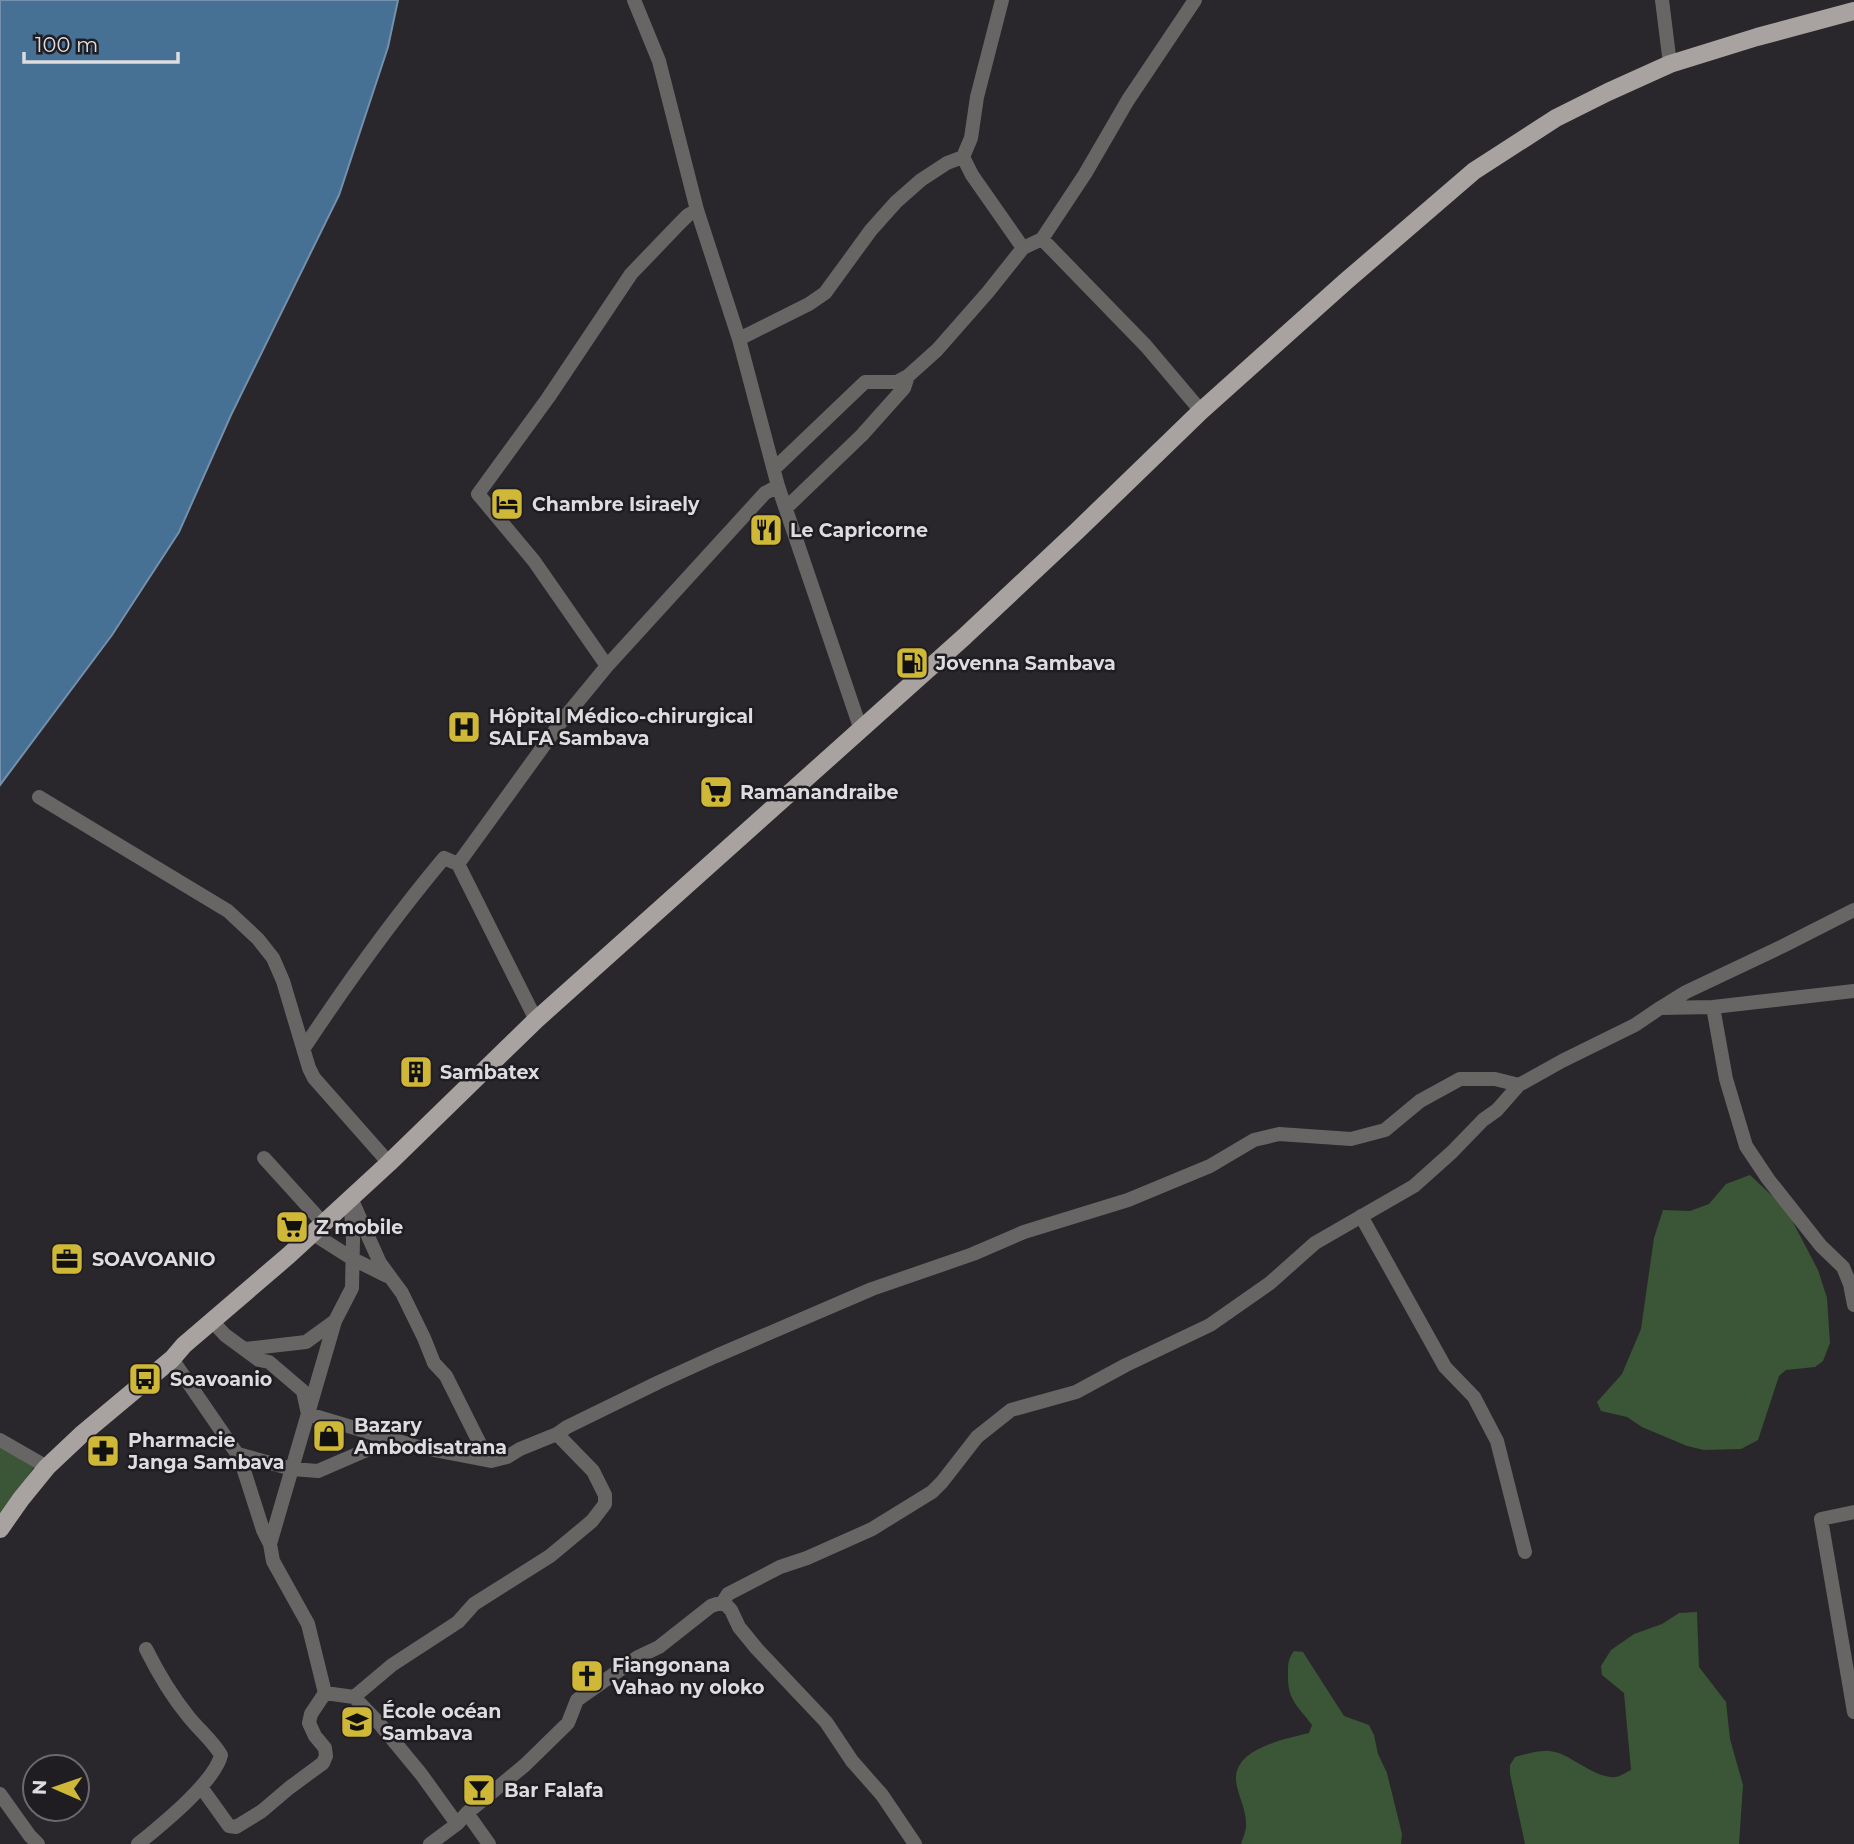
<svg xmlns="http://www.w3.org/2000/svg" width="1854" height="1844" viewBox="0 0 1854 1844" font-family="Montserrat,sans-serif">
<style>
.green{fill:#3a5636}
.water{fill:#477095;stroke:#7490ab;stroke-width:2}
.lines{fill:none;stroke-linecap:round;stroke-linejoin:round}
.minor{stroke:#686664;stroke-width:14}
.major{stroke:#a8a3a0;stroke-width:18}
.labels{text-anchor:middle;stroke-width:5;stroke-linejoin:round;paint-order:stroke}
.poi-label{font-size:19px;font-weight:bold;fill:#dddcdf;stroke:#201d22;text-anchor:start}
</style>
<rect width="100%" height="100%" fill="#29272b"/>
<path class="green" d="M 1750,1175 L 1786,1209 L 1818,1270 L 1827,1298 L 1830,1343 L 1823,1361 L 1815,1367 L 1786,1370 L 1779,1376 L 1758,1440 L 1741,1449 L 1704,1450 L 1687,1446 L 1642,1427 L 1627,1417 L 1601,1411 L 1597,1402 L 1622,1374 L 1641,1329 L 1654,1238 L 1663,1210 L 1690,1211 L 1709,1204 L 1726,1184 Z
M 0,1448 L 34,1467 L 0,1519 Z
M 1697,1612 L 1699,1667 L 1726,1702 L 1730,1739 L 1743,1785 L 1739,1844 L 1525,1844 L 1510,1774 L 1510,1765 L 1515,1757 C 1530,1753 1544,1748 1559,1753 C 1575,1759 1598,1779 1616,1777 C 1621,1776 1627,1772 1631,1770 L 1624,1693 L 1602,1675 L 1601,1666 L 1611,1650 L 1634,1634 L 1662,1624 L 1679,1613 Z
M 1294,1651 L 1303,1652 L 1344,1716 L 1369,1725 L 1374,1735 L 1378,1754 L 1387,1773 L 1402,1834 L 1401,1844 L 1241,1844 C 1243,1838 1247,1829 1246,1823 C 1246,1808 1237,1794 1236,1780 C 1234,1748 1286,1739 1309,1733 L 1312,1725 C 1297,1705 1287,1700 1288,1673 C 1288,1664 1288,1659 1294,1651 Z"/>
<path class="water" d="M 0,0 L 398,0 L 388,47 L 339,195 L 231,415 L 179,532 L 112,635 L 0,785 Z"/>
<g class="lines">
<path class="minor" d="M 634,0 L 659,61 L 697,210 L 739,339 L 778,486 L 861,730
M 1002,0 L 977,97 L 971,138 L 963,157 L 972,175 L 1023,248
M 1662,0 L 1670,64
M 1042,239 L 1146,346 L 1201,411
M 739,339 L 809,304 L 825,293 L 871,230 L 896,202 L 921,180 L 947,163 L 963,157
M 775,468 L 865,382 L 897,382 L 908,376 L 937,350 L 988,292 L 1023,248 L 1042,239 L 1085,174 L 1128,100 L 1195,0
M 787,507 L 862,435 L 904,388 L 908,376
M 607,666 L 534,561 L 478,494 L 548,398 L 631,274 L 678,225 L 688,215 L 697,210
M 39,797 L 228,911 L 258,939 L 273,958 L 283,981 L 309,1068 L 314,1078 L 389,1163
M 1662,1007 L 1686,992 L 1783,946 L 1854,910
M 1713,1007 L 1726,1079 L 1746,1146 L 1768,1179 L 1821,1246 L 1843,1267 L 1850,1284 L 1854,1305
M 536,1020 L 458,864 L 561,722 L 607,666 L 765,493 L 778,486
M 304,1048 C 347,983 393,919 444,858 L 458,864
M 264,1158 L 323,1223
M 351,1198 L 380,1263 L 402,1293 L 424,1338 L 434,1363 L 446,1376 L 479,1442 L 491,1461
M 1361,1216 L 1445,1367 L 1474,1397 L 1497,1441 L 1525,1552
M 312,1233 L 353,1259 L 387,1276
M 212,1321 L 225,1335 L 259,1360 L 269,1362 L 303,1391 L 308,1414 L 418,1447 L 491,1461 L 507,1457 L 520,1449 L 557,1434 L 567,1427 L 659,1382 L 716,1356 L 872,1289 L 973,1254 L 1024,1232 L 1128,1200 L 1210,1166 L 1254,1140 L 1279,1134 L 1351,1139 L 1385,1130 L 1420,1101 L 1460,1079 L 1495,1079 L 1519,1085
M 245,1349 L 306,1342 L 335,1321 L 352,1288 L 353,1239 L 351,1209
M 172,1359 L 240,1458 L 263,1530 L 270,1544 L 273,1561 L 308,1624 L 325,1693 L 354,1697 L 378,1722 L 421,1774 L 457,1824
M 0,1440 L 47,1467
M 238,1454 L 292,1469 L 318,1471 L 392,1439
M 1854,1512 L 1821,1519 L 1854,1712
M 270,1544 L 335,1321
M 723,1602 L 731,1610 L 739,1627 L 757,1649 L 826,1722 L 852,1761 L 882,1795 L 915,1844
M 354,1697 L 392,1665 L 458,1622 L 474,1604 L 550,1556 L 592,1521 L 605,1504 L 605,1495 L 593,1471 L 557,1434
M 201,1787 L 229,1826 L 236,1827 L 262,1811 L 289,1788 L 323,1763 L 326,1756 L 325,1748 L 315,1736 L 309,1723 L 311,1714 L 325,1693
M 0,1794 L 30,1836 L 38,1844
M 467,1813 L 489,1844
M 138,1844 C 160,1826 215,1782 221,1755 C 212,1740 199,1730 188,1716 C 170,1694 159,1675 146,1649
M 430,1844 L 457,1824 L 467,1813 L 525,1765 L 568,1723 L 577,1700 L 638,1657 L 659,1647 L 711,1606 L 723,1602 L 728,1594 L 780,1567 L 807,1558 L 872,1529 L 932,1492 L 942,1482 L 977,1437 L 1011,1410 L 1076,1392 L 1126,1365 L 1210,1325 L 1270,1283 L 1315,1243 L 1414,1186 L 1452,1152 L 1483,1120 L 1497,1110 L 1519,1085 L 1562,1061 L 1635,1025 L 1660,1008 L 1713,1007 L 1854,991"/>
<path class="major" d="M 0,1529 L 21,1499 L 47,1467 L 81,1435 L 172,1359 L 184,1345 L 289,1255 L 389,1163 L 536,1020 L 964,637 L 1077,531 L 1201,411 L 1345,282 L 1474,171 L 1556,118 L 1608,92 L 1670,64 L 1757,37 L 1854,11"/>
</g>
<defs>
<symbol id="hotel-square" viewBox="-11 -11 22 22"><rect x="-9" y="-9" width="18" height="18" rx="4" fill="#cfb837" stroke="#201d22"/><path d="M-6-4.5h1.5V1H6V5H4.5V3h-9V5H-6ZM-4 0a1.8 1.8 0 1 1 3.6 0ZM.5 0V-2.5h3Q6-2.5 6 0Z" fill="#111"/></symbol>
<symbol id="restaurant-square" viewBox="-11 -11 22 22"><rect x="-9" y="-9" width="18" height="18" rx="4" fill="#cfb837" stroke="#201d22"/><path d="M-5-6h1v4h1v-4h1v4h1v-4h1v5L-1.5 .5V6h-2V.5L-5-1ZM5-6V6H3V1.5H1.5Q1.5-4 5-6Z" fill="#111"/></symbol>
<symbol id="fuel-square" viewBox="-11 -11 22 22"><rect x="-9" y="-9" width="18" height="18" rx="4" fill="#cfb837" stroke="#201d22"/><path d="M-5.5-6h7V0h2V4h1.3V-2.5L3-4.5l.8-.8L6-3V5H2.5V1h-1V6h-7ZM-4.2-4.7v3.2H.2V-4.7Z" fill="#111"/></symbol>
<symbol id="hospital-square" viewBox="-11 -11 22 22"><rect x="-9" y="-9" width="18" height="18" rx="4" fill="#cfb837" stroke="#201d22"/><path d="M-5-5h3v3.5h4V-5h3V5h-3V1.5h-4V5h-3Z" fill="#111"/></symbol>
<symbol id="supermarket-square" viewBox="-11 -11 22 22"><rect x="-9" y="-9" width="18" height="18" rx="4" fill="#cfb837" stroke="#201d22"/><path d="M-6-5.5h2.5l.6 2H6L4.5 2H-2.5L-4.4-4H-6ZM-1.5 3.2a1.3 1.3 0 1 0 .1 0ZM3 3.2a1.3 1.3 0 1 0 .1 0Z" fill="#111"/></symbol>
<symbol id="building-square" viewBox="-11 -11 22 22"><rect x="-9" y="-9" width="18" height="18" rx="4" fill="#cfb837" stroke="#201d22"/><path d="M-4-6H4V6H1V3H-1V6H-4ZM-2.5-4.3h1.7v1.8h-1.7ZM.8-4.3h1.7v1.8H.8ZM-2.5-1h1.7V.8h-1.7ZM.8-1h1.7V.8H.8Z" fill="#111"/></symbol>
<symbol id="office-square" viewBox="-11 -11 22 22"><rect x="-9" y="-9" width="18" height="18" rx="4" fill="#cfb837" stroke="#201d22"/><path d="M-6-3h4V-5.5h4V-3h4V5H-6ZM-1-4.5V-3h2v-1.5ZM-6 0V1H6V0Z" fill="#111"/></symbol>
<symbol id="bus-square" viewBox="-11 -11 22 22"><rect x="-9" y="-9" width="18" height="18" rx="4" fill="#cfb837" stroke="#201d22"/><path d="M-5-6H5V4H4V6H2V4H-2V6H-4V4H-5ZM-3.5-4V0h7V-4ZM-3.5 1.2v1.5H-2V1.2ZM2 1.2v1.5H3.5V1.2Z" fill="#111"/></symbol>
<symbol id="shop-square" viewBox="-11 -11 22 22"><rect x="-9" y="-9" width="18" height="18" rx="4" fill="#cfb837" stroke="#201d22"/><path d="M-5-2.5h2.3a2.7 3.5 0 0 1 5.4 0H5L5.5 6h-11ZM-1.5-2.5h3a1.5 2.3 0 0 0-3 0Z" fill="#111"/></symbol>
<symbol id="pharmacy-square" viewBox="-11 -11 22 22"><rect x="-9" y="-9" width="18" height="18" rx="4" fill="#cfb837" stroke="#201d22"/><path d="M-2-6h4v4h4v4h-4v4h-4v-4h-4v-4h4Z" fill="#111"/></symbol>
<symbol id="church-square" viewBox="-11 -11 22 22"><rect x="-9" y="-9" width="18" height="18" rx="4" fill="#cfb837" stroke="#201d22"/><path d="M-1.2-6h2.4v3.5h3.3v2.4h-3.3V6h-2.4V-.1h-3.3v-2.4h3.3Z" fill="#111"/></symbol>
<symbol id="school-square" viewBox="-11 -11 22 22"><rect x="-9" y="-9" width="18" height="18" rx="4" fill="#cfb837" stroke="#201d22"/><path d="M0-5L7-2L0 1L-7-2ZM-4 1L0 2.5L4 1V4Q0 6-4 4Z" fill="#111"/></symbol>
<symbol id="bar-square" viewBox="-11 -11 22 22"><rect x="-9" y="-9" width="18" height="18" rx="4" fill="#cfb837" stroke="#201d22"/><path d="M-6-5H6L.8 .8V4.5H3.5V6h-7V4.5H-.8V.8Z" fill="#111"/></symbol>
</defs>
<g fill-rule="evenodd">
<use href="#hotel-square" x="488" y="485" width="38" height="38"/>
<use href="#restaurant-square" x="747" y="511" width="38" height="38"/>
<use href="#fuel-square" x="893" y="644" width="38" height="38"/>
<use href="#hospital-square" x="445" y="708" width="38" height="38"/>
<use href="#supermarket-square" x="697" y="773" width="38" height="38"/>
<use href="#building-square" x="397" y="1053" width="38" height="38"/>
<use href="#supermarket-square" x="273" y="1208" width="38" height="38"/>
<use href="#office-square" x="48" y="1240" width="38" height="38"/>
<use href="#bus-square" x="126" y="1360" width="38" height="38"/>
<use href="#shop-square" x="310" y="1417" width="38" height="38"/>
<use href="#pharmacy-square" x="84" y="1432" width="38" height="38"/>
<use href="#church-square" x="568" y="1657" width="38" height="38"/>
<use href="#school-square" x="338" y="1703" width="38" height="38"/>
<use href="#bar-square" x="460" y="1771" width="38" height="38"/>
</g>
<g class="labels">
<g class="poi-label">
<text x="532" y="511">Chambre Isiraely</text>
<text x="790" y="537">Le Capricorne</text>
<text x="936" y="670">Jovenna Sambava</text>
<text x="489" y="723">Hôpital Médico-chirurgical<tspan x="489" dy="22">SALFA Sambava</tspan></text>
<text x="740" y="799">Ramanandraibe</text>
<text x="440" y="1079">Sambatex</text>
<text x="316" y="1234">Z mobile</text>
<text x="92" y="1266">SOAVOANIO</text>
<text x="170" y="1386">Soavoanio</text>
<text x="354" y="1432">Bazary<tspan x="354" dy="22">Ambodisatrana</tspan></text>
<text x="128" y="1447">Pharmacie<tspan x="128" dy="22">Janga Sambava</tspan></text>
<text x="612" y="1672">Fiangonana<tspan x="612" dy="22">Vahao ny oloko</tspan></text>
<text x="382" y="1718">École océan<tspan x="382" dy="22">Sambava</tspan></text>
<text x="504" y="1797">Bar Falafa</text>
</g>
</g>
<g transform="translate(56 1788) rotate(272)"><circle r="33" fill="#201d22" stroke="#6c696e" stroke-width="2"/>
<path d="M0-5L12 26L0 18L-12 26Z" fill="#cfb837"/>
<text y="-10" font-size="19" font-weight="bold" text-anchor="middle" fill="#dddcdf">N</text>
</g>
<path d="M24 52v10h154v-10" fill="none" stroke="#dddcdf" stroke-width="3.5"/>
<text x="35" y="52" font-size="21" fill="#dddcdf" stroke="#201d22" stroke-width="5" paint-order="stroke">100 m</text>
</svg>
